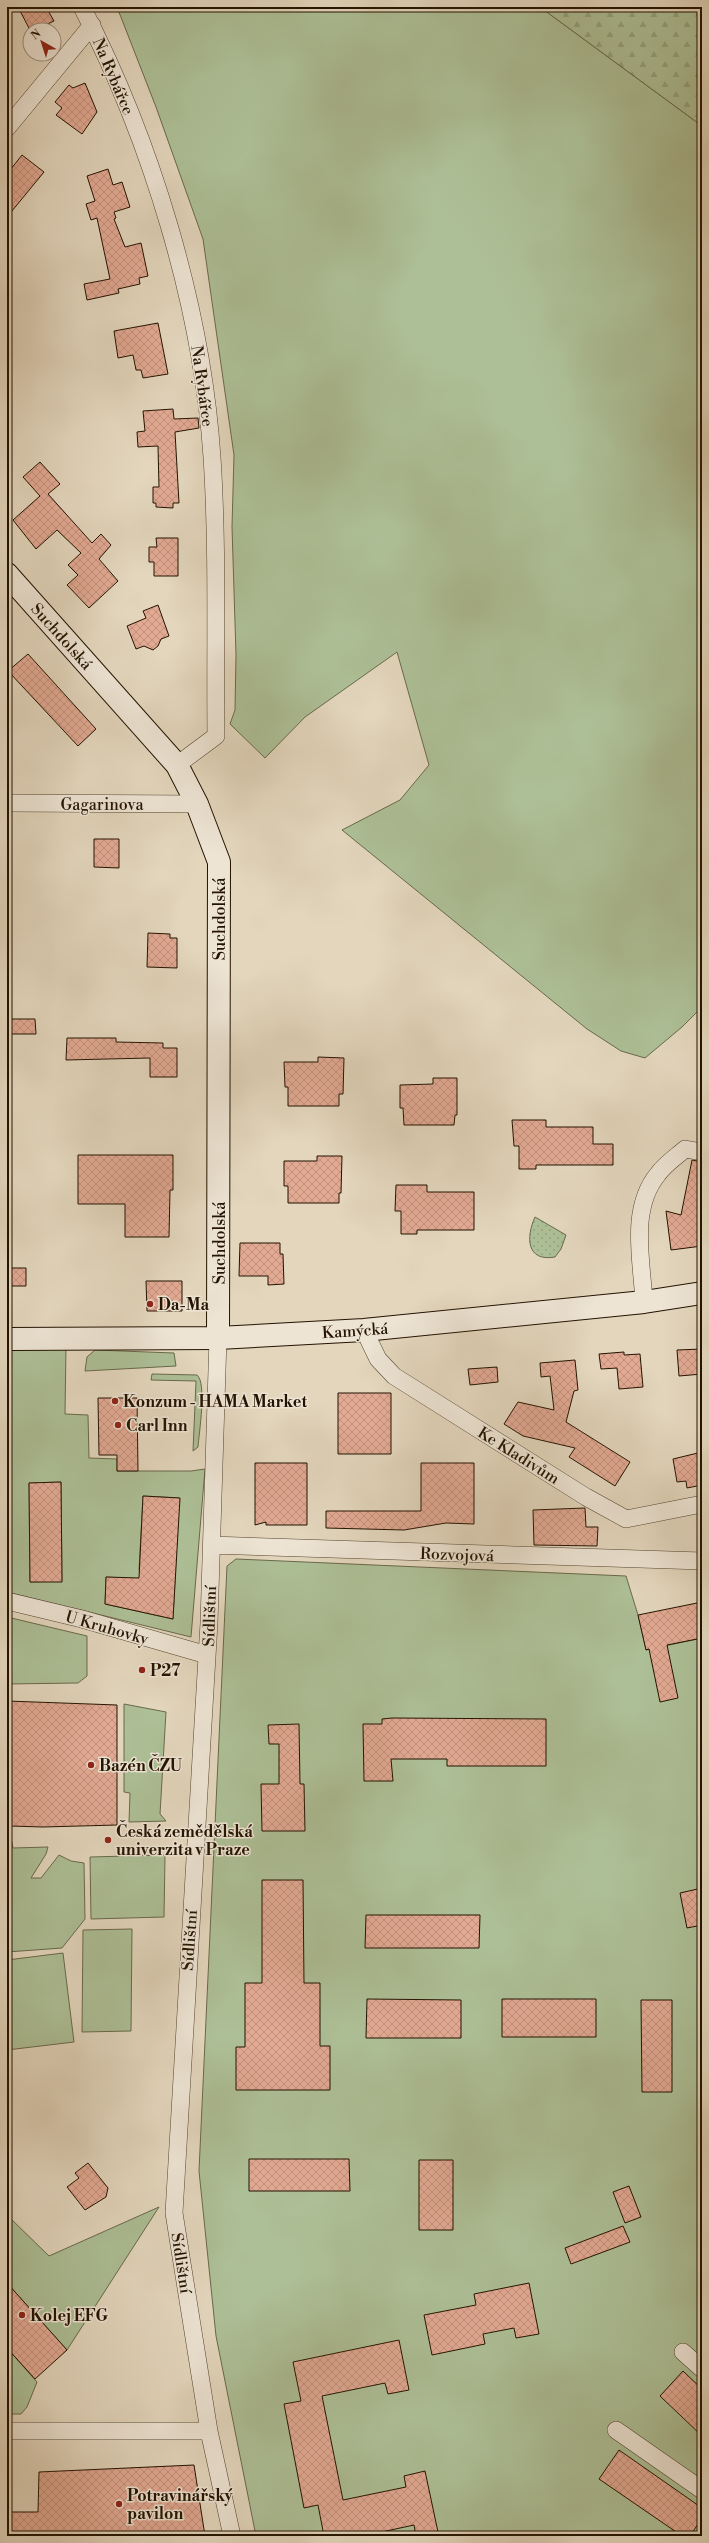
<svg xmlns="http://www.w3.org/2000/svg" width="709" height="2543" viewBox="0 0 709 2543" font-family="'Libre Bodoni',serif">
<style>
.grass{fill:#adbf96;stroke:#68694b;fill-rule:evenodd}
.forest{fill:url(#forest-firs);stroke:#68694b}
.park{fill:url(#park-dots);stroke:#68694b}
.building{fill:url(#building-cross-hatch);stroke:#231300}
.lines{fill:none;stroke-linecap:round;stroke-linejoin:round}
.street-casing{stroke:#53442f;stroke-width:18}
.secondary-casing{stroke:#231300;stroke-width:24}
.street{stroke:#ede4d4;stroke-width:17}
.secondary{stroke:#ede4d4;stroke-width:22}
.poi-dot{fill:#8f2418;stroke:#ede4d4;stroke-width:1.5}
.labels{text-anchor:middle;stroke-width:3;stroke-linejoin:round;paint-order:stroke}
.street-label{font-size:16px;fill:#231300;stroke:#ede4d4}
.poi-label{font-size:16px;font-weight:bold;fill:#231300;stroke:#ede4d4;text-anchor:start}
</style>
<defs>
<pattern id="forest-firs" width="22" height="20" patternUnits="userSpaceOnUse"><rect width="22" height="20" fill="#adbf96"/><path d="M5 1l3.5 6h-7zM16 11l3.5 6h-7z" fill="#95a380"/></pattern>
<pattern id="park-dots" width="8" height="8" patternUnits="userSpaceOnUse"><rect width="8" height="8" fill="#adbf96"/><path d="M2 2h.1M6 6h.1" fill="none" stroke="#95a380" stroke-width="1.8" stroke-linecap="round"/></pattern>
<pattern id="building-cross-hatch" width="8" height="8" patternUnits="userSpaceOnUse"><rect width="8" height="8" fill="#e2a993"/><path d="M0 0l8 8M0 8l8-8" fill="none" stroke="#c2917d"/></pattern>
</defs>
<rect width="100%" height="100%" fill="#e3d6bd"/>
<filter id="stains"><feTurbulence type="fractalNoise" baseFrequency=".005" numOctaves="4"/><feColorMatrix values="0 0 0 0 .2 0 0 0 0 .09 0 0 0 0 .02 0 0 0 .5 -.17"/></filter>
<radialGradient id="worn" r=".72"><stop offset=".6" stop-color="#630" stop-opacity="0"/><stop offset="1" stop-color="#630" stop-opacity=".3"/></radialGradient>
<path class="grass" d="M 117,7 L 540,7 L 702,126 L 702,1007 L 682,1027 L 645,1058 L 621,1051 L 587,1029 L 342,830 L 400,800 L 429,765 L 397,652 L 305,717 L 265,758 L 230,724 L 235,710 L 236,655 L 232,527 L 234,455 L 203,239 L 156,107 Z
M 7,1347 L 66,1347 L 65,1414 L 88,1415 L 89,1458 L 117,1459 L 117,1471 L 191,1471 L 205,1469 L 191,1637 L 7,1592 ZM 61,1482 L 62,1581 L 30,1582 L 29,1483 ZM 143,1496 L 179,1498 L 173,1619 L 105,1604 L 106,1577 L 143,1579 L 143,1571 L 139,1570 Z
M 95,1350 L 174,1353 L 176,1366 L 85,1371 L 87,1357 Z
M 152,1374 L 197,1375 C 207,1383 199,1433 198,1447 L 193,1451 L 196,1381 L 151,1380 Z
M 236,1559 L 626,1576 L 638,1615 L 646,1650 L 702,1638 L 702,2536 L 256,2536 L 216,2336 L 199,2171 L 227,1566 Z
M 7,1617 L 87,1636 L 87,1676 L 78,1683 L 7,1684 Z
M 124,1704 L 166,1712 L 160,1814 L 166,1821 L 129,1822 L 130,1793 L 124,1792 Z
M 7,1838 L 11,1838 L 13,1848 L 48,1847 L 46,1854 L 31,1878 L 41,1878 L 59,1855 L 71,1861 L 84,1863 L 85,1919 L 62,1948 L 7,1952 Z
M 165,1855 L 164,1917 L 91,1919 L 90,1857 Z
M 132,1929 L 131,2031 L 82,2032 L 83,1930 Z
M 63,1953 L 74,2042 L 7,2050 L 7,1960 Z
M 159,2207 L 67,2350 L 7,2283 L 7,2215 L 49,2256 Z
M 7,2348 L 37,2382 L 27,2407 L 21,2414 L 7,2414 Z"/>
<path class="forest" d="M 540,7 L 702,7 L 702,126 Z"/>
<path class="park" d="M 535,1217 L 566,1235 L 561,1249 L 555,1257 C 526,1262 526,1237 535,1217 Z"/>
<path class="building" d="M 18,7 L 46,7 L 54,21 L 35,30 L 30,30 Z
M 85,83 L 97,112 L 82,134 L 56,115 L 62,108 L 55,102 L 69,85 L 73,88 Z
M 22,155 L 44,172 L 7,217 L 7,174 Z
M 108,169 L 113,185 L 122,182 L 130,207 L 114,212 L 116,218 L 114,219 L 125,247 L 141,243 L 148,276 L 139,278 L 140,284 L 118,289 L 119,293 L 87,300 L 84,284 L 110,279 L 97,218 L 91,220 L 86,204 L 95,201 L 87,176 Z
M 158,323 L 168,374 L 143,378 L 141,370 L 136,370 L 133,355 L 118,358 L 114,331 Z
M 173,409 L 174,419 L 198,418 L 199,428 L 175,432 L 179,503 L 173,503 L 173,508 L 156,507 L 156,503 L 153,503 L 153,487 L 159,487 L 158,446 L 138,447 L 137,432 L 145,431 L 143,411 Z
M 40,462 L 60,484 L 48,494 L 92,543 L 101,534 L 111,545 L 99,559 L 118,581 L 89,608 L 67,585 L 78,575 L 68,565 L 81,553 L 57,530 L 36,549 L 13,520 L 40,496 L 23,477 Z
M 156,538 L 178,538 L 178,576 L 154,576 L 154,562 L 149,562 L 149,547 L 157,547 Z
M 158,605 L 169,636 L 161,639 L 158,646 L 153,650 L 144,646 L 136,649 L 127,626 L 146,618 L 143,611 Z
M 28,654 L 96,729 L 78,746 L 8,671 Z
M 94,839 L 119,839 L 119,868 L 94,867 Z
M 148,933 L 170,934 L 170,938 L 177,938 L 177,968 L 147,967 Z
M 7,1019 L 35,1019 L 36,1034 L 7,1034 Z
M 67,1038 L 116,1038 L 116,1042 L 163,1043 L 163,1048 L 177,1048 L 177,1077 L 150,1077 L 150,1058 L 66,1060 Z
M 318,1057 L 344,1058 L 343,1094 L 339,1094 L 339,1106 L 288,1106 L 288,1087 L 285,1087 L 284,1062 L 318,1062 Z
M 433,1078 L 457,1078 L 457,1115 L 455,1115 L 454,1125 L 404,1125 L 403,1108 L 400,1108 L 400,1085 L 433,1084 Z
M 512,1120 L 546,1120 L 546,1127 L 593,1127 L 593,1144 L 613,1144 L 613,1165 L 536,1165 L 536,1169 L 519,1169 L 519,1146 L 514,1146 Z
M 78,1155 L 173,1155 L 173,1190 L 170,1190 L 169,1237 L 125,1237 L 125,1204 L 78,1204 Z
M 317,1156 L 342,1156 L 341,1193 L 339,1193 L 339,1203 L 288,1203 L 288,1186 L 284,1186 L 284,1161 L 317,1161 Z
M 692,1160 L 702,1162 L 702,1246 L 671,1250 L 666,1211 L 681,1215 Z
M 396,1185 L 427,1185 L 427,1192 L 474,1192 L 474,1230 L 417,1230 L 417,1234 L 401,1234 L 401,1211 L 395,1211 Z
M 240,1243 L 280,1243 L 280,1254 L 283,1254 L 284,1284 L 268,1285 L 268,1276 L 239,1276 Z
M 7,1268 L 26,1268 L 26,1286 L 7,1286 Z
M 146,1281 L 182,1281 L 182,1311 L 147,1311 Z
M 702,1349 L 702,1374 L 679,1376 L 677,1350 Z
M 624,1352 L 624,1355 L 640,1354 L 643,1387 L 619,1389 L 617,1368 L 601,1369 L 599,1354 Z
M 575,1360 L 578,1390 L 574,1391 L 566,1422 L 630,1462 L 615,1486 L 569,1457 L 575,1448 L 523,1436 L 504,1424 L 518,1402 L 554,1410 L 550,1376 L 541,1377 L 540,1363 Z
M 497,1367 L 498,1382 L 470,1385 L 468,1369 Z
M 338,1393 L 391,1393 L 391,1454 L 338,1454 Z
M 98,1398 L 137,1398 L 138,1471 L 117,1471 L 117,1455 L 99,1455 Z
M 702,1452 L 702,1485 L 687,1488 L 686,1481 L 677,1482 L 673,1459 Z
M 255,1463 L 307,1463 L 307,1525 L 266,1525 L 266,1522 L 255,1525 Z
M 421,1463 L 474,1463 L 474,1524 L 446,1523 L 404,1530 L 326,1528 L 326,1511 L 421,1511 Z
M 61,1482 L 62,1582 L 30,1582 L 29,1483 Z
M 143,1496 L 180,1498 L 173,1619 L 105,1604 L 106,1577 L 139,1578 Z
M 585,1508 L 586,1527 L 598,1527 L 597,1546 L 534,1545 L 533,1510 Z
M 702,1602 L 702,1638 L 667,1645 L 678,1698 L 660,1702 L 649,1649 L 646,1650 L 638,1615 Z
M 7,1701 L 117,1705 L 117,1825 L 43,1827 L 10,1826 L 7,1824 Z
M 392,1718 L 546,1719 L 546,1766 L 447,1766 L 447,1759 L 391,1759 L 393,1781 L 364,1781 L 363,1724 L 382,1724 L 382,1719 Z
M 299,1724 L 300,1784 L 304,1784 L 305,1831 L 262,1831 L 261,1784 L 279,1784 L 279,1744 L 269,1744 L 268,1725 Z
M 262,1880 L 303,1880 L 304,1983 L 320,1983 L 320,2046 L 330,2046 L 330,2090 L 236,2090 L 236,2047 L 245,2047 L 245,1983 L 262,1983 Z
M 702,1888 L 702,1925 L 687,1928 L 680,1893 Z
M 366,1915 L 480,1915 L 479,1948 L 365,1948 Z
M 367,1999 L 461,2000 L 461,2038 L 366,2038 Z
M 502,1999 L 596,1999 L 596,2037 L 502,2037 Z
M 641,2000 L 672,2000 L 672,2092 L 642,2092 Z
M 249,2159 L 349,2159 L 350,2191 L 249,2191 Z
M 419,2160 L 453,2160 L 453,2230 L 419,2230 Z
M 88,2163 L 108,2188 L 106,2197 L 85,2210 L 67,2187 L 79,2178 L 75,2173 Z
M 629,2186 L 641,2217 L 625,2223 L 613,2192 Z
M 623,2226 L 630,2242 L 571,2264 L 565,2248 Z
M 7,2283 L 67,2350 L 35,2379 L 7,2348 Z
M 529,2283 L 539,2334 L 516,2338 L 514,2328 L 483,2334 L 485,2344 L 432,2355 L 424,2315 L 476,2305 L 474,2294 Z
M 399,2340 L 409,2390 L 388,2394 L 385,2383 L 322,2396 L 343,2500 L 406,2487 L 404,2476 L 425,2471 L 438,2532 L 416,2536 L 414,2525 L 363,2536 L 324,2536 L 318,2505 L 304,2508 L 284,2404 L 301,2401 L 293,2362 Z
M 683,2371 L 702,2389 L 702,2436 L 660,2396 Z
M 619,2450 L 702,2508 L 702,2518 L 690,2536 L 682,2536 L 599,2479 Z
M 194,2465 L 205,2536 L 7,2536 L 7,2512 L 38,2512 L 39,2472 Z"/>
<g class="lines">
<defs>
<path id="street" d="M 82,7 C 151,140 202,307 212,457 C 218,550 215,643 216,736 L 177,765
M 7,128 L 92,25
M 7,803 L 197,804
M 644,1302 C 642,1261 629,1209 658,1174 C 665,1164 676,1157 685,1149 L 702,1152
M 364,1330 L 378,1359 L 394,1376 L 586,1497 L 626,1519 L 702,1504
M 218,1338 L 209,1623 L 174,2213 L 209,2431 L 232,2536
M 211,1545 L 702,1561
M 7,1601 L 82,1619 L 207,1655
M 683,2352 L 702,2369
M 616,2430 L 702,2490
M 7,2431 L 209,2431"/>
<path id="secondary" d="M 7,574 L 177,765 L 197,804 L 219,862 L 218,1338
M 7,1339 L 218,1338 L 364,1330 L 644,1302 L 702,1293"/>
</defs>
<use href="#street" class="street-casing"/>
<use href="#secondary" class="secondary-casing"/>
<use href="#street" class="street"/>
<use href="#secondary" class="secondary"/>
</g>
<g class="poi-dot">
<circle cx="150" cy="1304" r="4"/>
<circle cx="115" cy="1401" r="4"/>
<circle cx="118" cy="1425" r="4"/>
<circle cx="142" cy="1670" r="4"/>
<circle cx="91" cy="1765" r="4"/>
<circle cx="108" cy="1840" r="4"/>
<circle cx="22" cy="2315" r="4"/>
<circle cx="119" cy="2504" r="4"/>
</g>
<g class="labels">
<g class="street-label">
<text transform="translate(114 76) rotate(67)" y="6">Na Rybářce</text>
<text transform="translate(203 386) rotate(82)" y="6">Na Rybářce</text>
<text transform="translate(62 636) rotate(48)" y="6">Suchdolská</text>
<text x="102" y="810">Gagarinova</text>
<text transform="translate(219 919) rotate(-90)" y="6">Suchdolská</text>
<text transform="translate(219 1243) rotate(-90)" y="6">Suchdolská</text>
<text transform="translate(355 1330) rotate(-4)" y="6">Kamýcká</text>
<text transform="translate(519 1455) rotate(32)" y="6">Ke Kladivům</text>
<text transform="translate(457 1554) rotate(2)" y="6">Rozvojová</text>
<text transform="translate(209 1616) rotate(-88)" y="6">Sídlištní</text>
<text transform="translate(107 1627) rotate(16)" y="6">U Kruhovky</text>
<text transform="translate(189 1940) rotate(-86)" y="6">Sídlištní</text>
<text transform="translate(182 2263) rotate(81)" y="6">Sídlištní</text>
</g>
<g class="poi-label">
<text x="158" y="1310">Da-Ma</text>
<text x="123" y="1407">Konzum - HAMA Market</text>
<text x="126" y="1431">Carl Inn</text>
<text x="150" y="1676">P27</text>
<text x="99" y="1771">Bazén ČZU</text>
<text x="116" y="1837">Česká zemědělská<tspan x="116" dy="18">univerzita v Praze</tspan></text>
<text x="30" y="2321">Kolej EFG</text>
<text x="127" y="2501">Potravinářský<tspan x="127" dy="18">pavilon</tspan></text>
</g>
</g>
<rect width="709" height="2543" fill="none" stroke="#e3d6bd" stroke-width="24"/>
<rect x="8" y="8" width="693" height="2527" fill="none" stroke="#231300" stroke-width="2"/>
<rect x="12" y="12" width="685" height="2519" fill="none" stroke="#231300"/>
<g transform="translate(42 42) rotate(321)"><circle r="19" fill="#ede4d4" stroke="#9c907f"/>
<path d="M0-3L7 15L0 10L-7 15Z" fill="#8f2418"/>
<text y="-6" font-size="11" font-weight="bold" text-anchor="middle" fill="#231300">N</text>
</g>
<rect width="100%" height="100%" filter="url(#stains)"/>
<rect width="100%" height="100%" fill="url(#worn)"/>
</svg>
